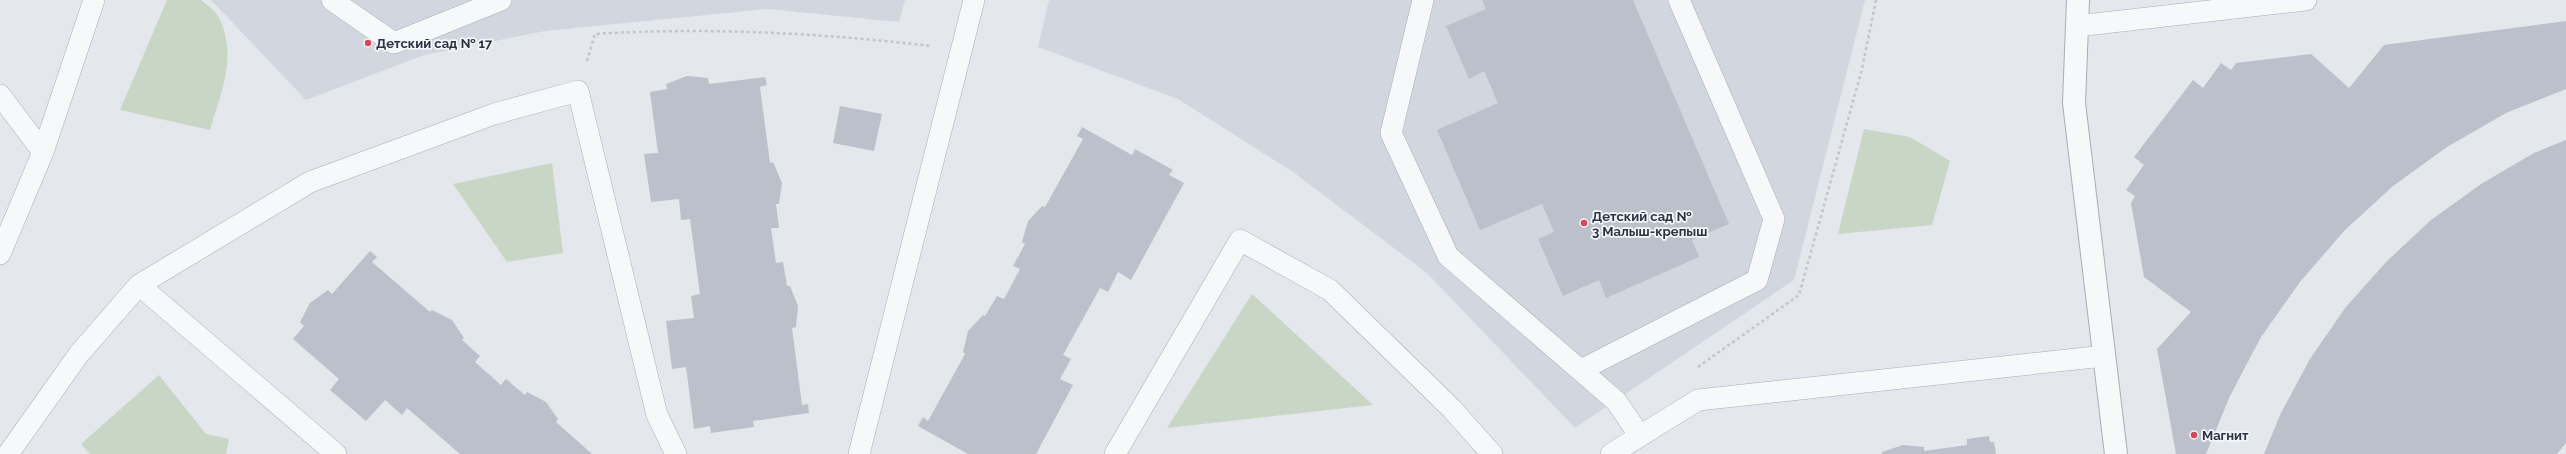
<svg xmlns="http://www.w3.org/2000/svg" width="2566" height="454" viewBox="0 0 2566 454" font-family="Raleway,sans-serif">
<style>
.built{fill:#d2d6de}
.green{fill:#c9d6c5}
.building{fill:#bbc0ca}
.lines{fill:none;stroke-linecap:round;stroke-linejoin:round}
.lane-casing{stroke:#a9aeb7;stroke-width:22}
.street-casing{stroke:#a9aeb7;stroke-width:24}
.path{stroke:#c2c5cb;stroke-width:2.5;stroke-dasharray:3 3;stroke-linecap:butt}
.lane{stroke:#f7f8fa;stroke-width:21}
.street{stroke:#f7f8fa;stroke-width:22}
.poi-dot{fill:#d1495b;stroke:#f4f6f9;stroke-width:1.5}
.labels{text-anchor:middle;stroke-width:3.5;stroke-linejoin:round;paint-order:stroke}
.poi-label{font-size:13px;font-weight:bold;fill:#2b3445;stroke:#f4f6f9;text-anchor:start}
</style>
<rect width="100%" height="100%" fill="#e4e7ec"/>
<path class="built" d="M 211,0 L 905,0 L 899,22 L 767,9 L 545,31 L 424,55 L 306,100 Z
M 1049,0 L 1865,0 L 1794,280 L 1575,428 L 1427,273 L 1293,172 L 1178,99 L 1038,47 Z"/>
<path class="green" d="M 167,0 L 201,0 C 207,5 216,11 219,18 C 238,56 221,92 210,130 L 120,110 Z
M 1864,129 L 1910,137 L 1950,161 L 1932,225 L 1838,234 Z
M 552,163 L 563,253 L 507,262 L 453,184 Z
M 1252,294 L 1373,405 L 1167,428 Z
M 159,375 L 206,434 L 229,439 L 226,454 L 90,454 L 81,444 Z"/>
<path class="building" d="M 1482,0 L 1633,0 L 1729,224 L 1692,240 L 1699,257 L 1606,298 L 1599,280 L 1563,296 L 1538,239 L 1554,232 L 1542,204 L 1480,230 L 1437,130 L 1498,103 L 1484,71 L 1469,79 L 1446,26 L 1486,9 Z
M 2566,21 L 2566,89 L 2506,113 L 2447,147 L 2393,186 L 2344,231 L 2300,282 L 2261,337 L 2230,396 L 2206,454 L 2176,454 L 2157,349 L 2191,312 L 2144,277 L 2131,203 L 2135,196 L 2126,190 L 2144,165 L 2134,157 L 2193,80 L 2203,88 L 2221,63 L 2231,70 L 2236,63 L 2311,54 L 2349,88 L 2384,45 Z
M 687,76 L 708,78 L 709,84 L 765,77 L 767,85 L 760,87 L 770,163 L 773,162 L 782,183 L 779,204 L 776,204 L 779,228 L 771,228 L 776,263 L 783,262 L 787,286 L 790,286 L 798,306 L 796,327 L 792,328 L 802,405 L 808,404 L 809,413 L 753,421 L 754,427 L 711,433 L 710,426 L 694,429 L 686,367 L 672,369 L 666,321 L 694,318 L 691,296 L 700,294 L 690,219 L 681,220 L 679,199 L 651,202 L 644,154 L 658,153 L 650,92 L 667,89 L 666,84 Z
M 840,106 L 882,114 L 874,151 L 833,143 Z
M 1082,127 L 1132,155 L 1135,149 L 1173,170 L 1169,175 L 1184,183 L 1131,280 L 1118,272 L 1108,292 L 1100,288 L 1063,355 L 1071,359 L 1060,379 L 1073,385 L 1036,454 L 968,454 L 918,426 L 923,417 L 928,421 L 965,354 L 963,352 L 968,331 L 983,315 L 985,316 L 997,296 L 1004,299 L 1020,269 L 1013,266 L 1025,244 L 1022,242 L 1028,221 L 1042,206 L 1045,207 L 1083,139 L 1077,136 Z
M 2566,140 L 2566,443 L 2557,454 L 2264,454 L 2281,413 L 2310,359 L 2345,308 L 2386,262 L 2431,220 L 2481,184 L 2534,153 Z
M 370,251 L 377,257 L 372,262 L 430,312 L 432,310 L 452,320 L 464,338 L 462,340 L 480,356 L 475,362 L 501,385 L 506,379 L 525,395 L 527,392 L 546,402 L 558,419 L 556,422 L 592,454 L 460,454 L 407,408 L 402,415 L 385,400 L 366,421 L 330,390 L 339,379 L 293,339 L 304,326 L 300,322 L 310,303 L 328,290 L 332,294 Z
M 1989,436 L 1990,442 L 1994,442 L 1996,454 L 1882,454 L 1882,452 L 1903,445 L 1924,447 L 1924,451 L 1967,445 L 1967,439 Z"/>
<g class="lines">
<defs>
<path id="lane" d="M 332,0 L 394,43 L 501,0
M 1423,0 L 1391,133 L 1448,256 L 1616,401 L 1640,436
M 2077,26 L 2306,0
M 0,95 L 43,152
M 0,254 L 43,152 L 94,0
M 139,285 L 336,454
M 1581,370 L 1757,280 L 1774,219 L 1679,0
M 8,454 L 79,354 L 139,285 L 310,182 L 494,114 L 578,91 L 657,415 L 676,454
M 859,454 L 974,0
M 1115,454 L 1240,240 L 1330,290 L 1451,408 L 1492,454
M 1611,454 L 1698,400 L 2104,356"/>
<path id="street" d="M 2078,0 L 2074,103 L 2116,454"/>
</defs>
<use href="#lane" class="lane-casing"/>
<use href="#street" class="street-casing"/>
<path class="path" d="M 587,61 L 595,34 C 706,27 820,33 931,46
M 1698,367 L 1799,295 L 1862,69 L 1876,0"/>
<use href="#lane" class="lane"/>
<use href="#street" class="street"/>
</g>
<g class="poi-dot">
<circle cx="368" cy="43" r="4"/>
<circle cx="1584" cy="223" r="4"/>
<circle cx="2194" cy="435" r="4"/>
</g>
<g class="labels">
<g class="poi-label">
<text x="376" y="48">Детский сад № 17</text>
<text x="1592" y="221">Детский сад №<tspan x="1592" dy="15">3 Малыш-крепыш</tspan></text>
<text x="2202" y="440">Магнит</text>
</g>
</g>
</svg>
